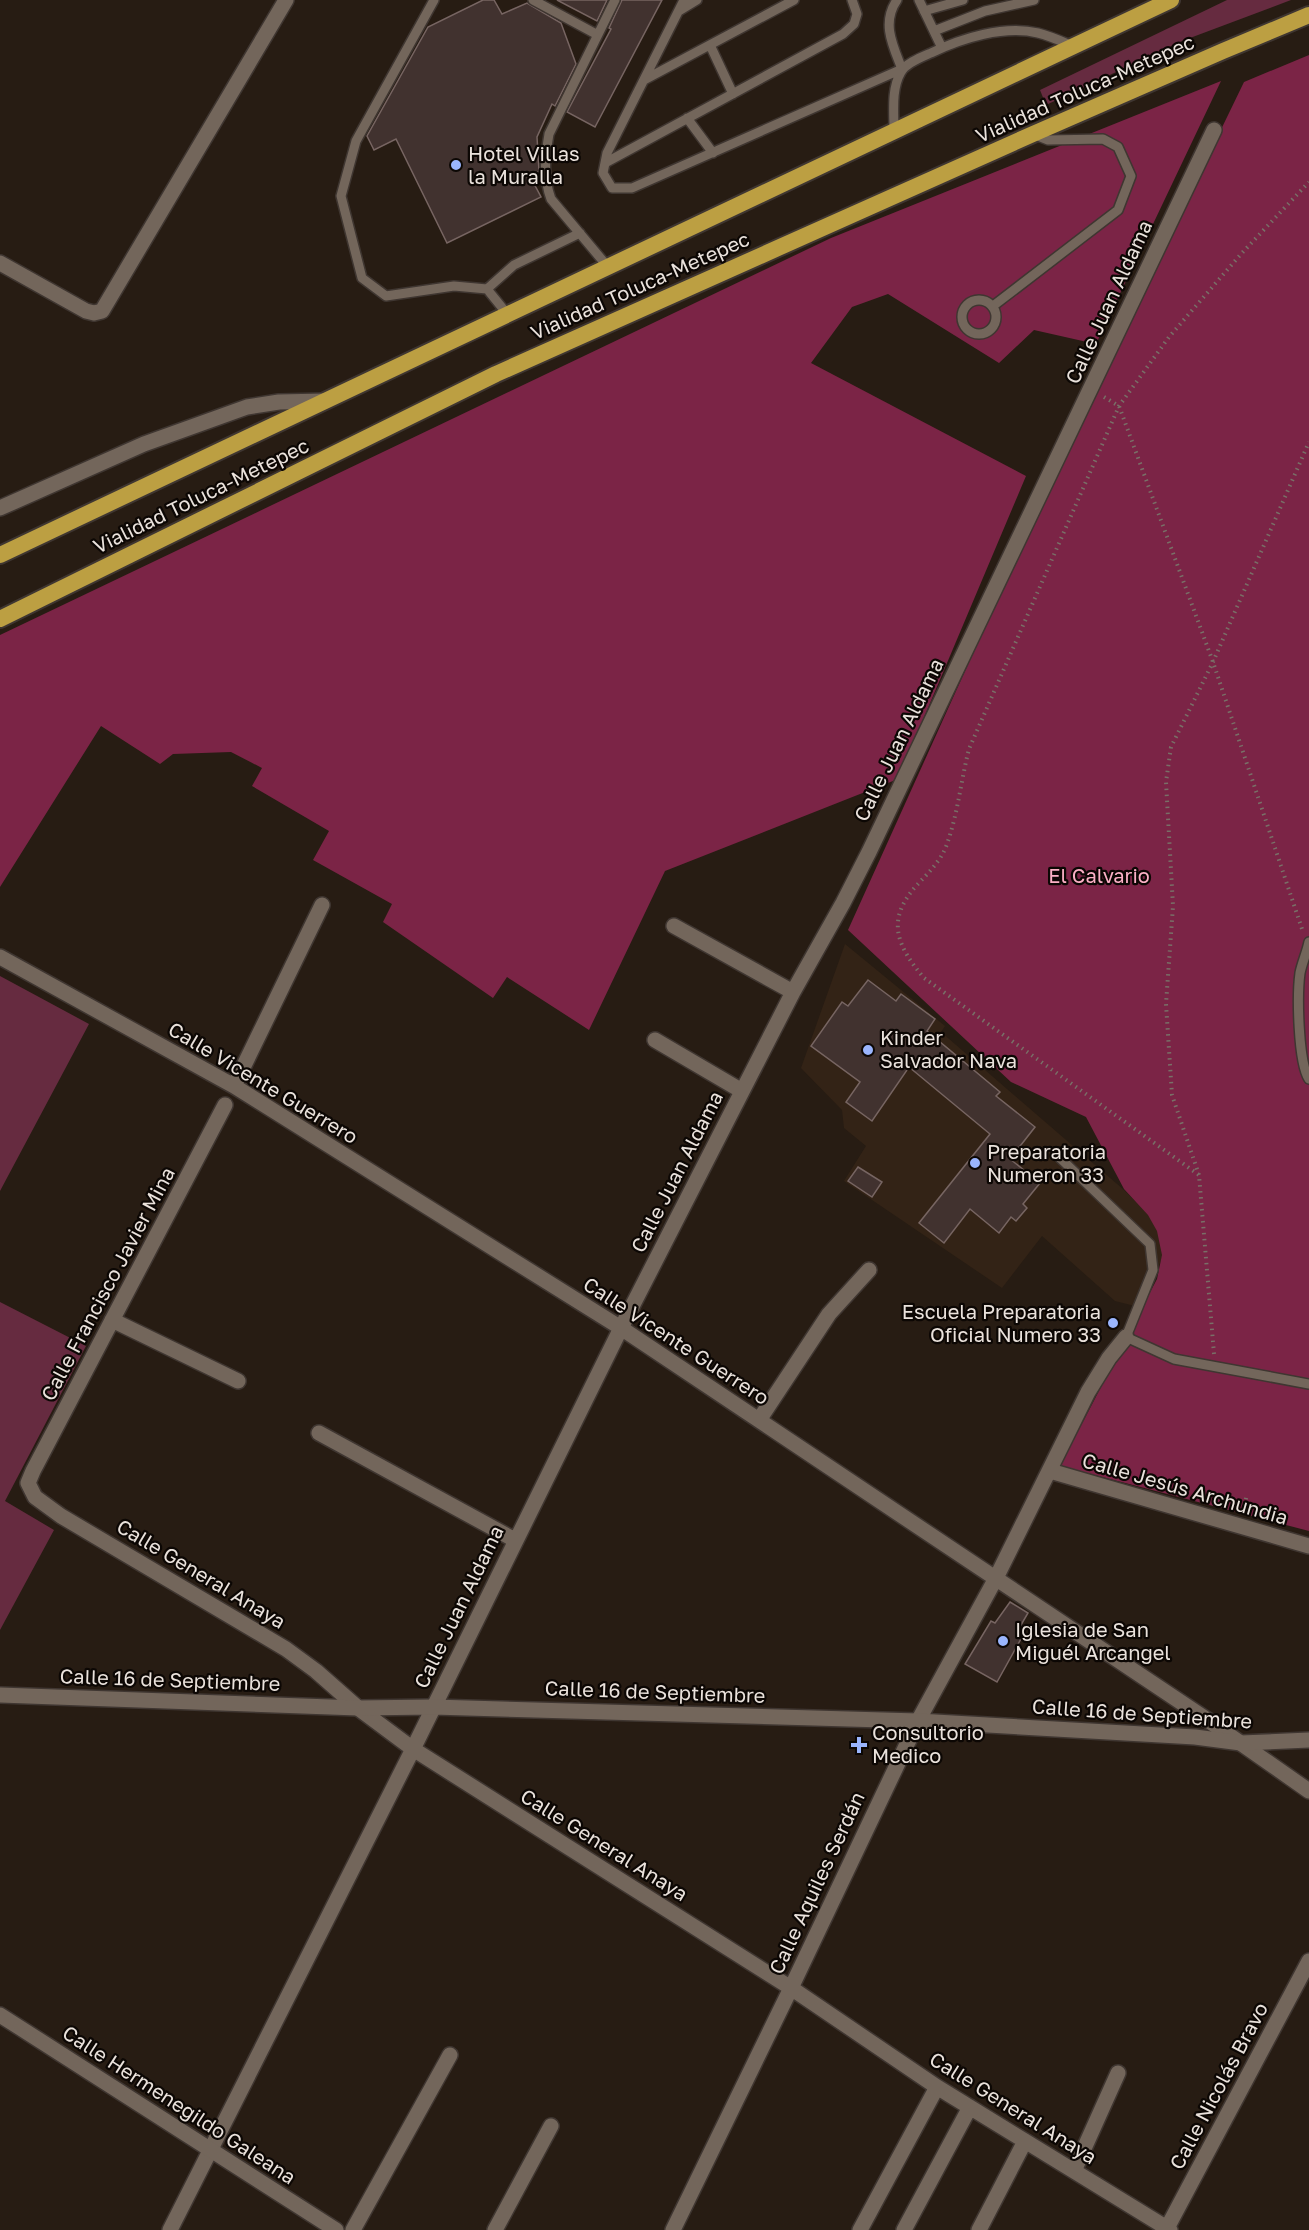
<svg xmlns="http://www.w3.org/2000/svg" width="1309" height="2230" viewBox="0 0 1309 2230" font-family="'Golos Text',sans-serif">
<style>
.built{fill:#332316}
.green{fill:#662b40}
.forest{fill:#7b2446}
.building{fill:#41322f;stroke:#776562;stroke-width:1.5}
.lines{fill:none;stroke-linecap:round;stroke-linejoin:round}
.service-casing{stroke:#3f3631;stroke-width:12}
.minor-casing{stroke:#3f3631;stroke-width:18}
.tertiary-casing{stroke:#3f3631;stroke-width:18}
.trunk-casing{stroke:#3f3631;stroke-width:20}
.path{stroke:#796f67;stroke-width:4;stroke-dasharray:1.5 4.5;stroke-linecap:butt}
.service{stroke:#73665b;stroke-width:9}
.minor{stroke:#73665b;stroke-width:15}
.tertiary{stroke:#73665b;stroke-width:15}
.trunk{stroke:#bc9f42;stroke-width:16}
.poi-dot{fill:#9ab5fd;stroke:#0c0704;stroke-width:2}
.labels{text-anchor:middle;stroke-width:4.5;stroke-linejoin:round;paint-order:stroke}
.street-label{font-size:20px;fill:#eae2dc;stroke:#0c0704}
.poi-label{font-size:20px;fill:#eae2dc;stroke:#0c0704;text-anchor:start}
.park-label{font-size:20px;fill:#fcb0c6;stroke:#0c0704}
</style>
<rect width="100%" height="100%" fill="#271c13"/>
<path class="built" d="M 845,944 L 945,1026 L 941,1032 L 1124,1190 L 1149,1215 L 1158,1231 L 1163,1255 L 1143,1308 L 1115,1301 L 1042,1236 L 1002,1288 L 844,1181 L 866,1146 L 844,1128 L 842,1110 L 801,1068 Z"/>
<path class="green" d="M 1227,0 L 1291,0 L 1182,41 L 1046,105 L 1040,90 Z
M 0,976 L 89,1024 L 0,1191 Z
M 0,1302 L 86,1346 L 5,1501 L 54,1530 L 0,1630 Z"/>
<path class="forest" d="M 1309,55 L 1309,1531 L 1060,1466 L 1157,1279 L 1162,1255 L 1157,1231 L 1148,1215 L 1124,1189 L 1086,1117 L 1011,1082 L 848,930 L 1050,483 L 1244,82 Z
M 1221,81 L 1096,344 L 1034,330 L 999,363 L 888,294 L 852,307 L 811,363 L 1026,476 L 898,779 L 665,871 L 589,1030 L 507,977 L 493,998 L 383,922 L 392,904 L 313,860 L 329,831 L 252,786 L 262,768 L 231,752 L 173,754 L 160,764 L 101,726 L 0,887 L 0,635 L 831,238 Z"/>
<path class="building" d="M 483,0 L 494,0 L 502,14 L 527,3 L 561,23 L 576,64 L 555,106 L 552,104 L 537,137 L 539,171 L 531,178 L 541,197 L 447,243 L 396,139 L 374,150 L 367,136 L 428,27 Z
M 557,0 L 607,0 L 597,21 Z
M 622,0 L 662,0 L 595,127 L 567,112 L 611,29 L 609,28 Z
M 868,980 L 896,1001 L 901,994 L 935,1019 L 927,1031 L 1000,1092 L 996,1096 L 1035,1127 L 1010,1159 L 1040,1183 L 1023,1204 L 1027,1208 L 1016,1221 L 1011,1217 L 999,1233 L 970,1209 L 944,1243 L 919,1223 L 990,1134 L 909,1067 L 872,1121 L 846,1102 L 860,1082 L 811,1046 L 842,1002 L 848,1006 Z
M 858,1167 L 882,1182 L 872,1197 L 848,1181 Z
M 1010,1602 L 1028,1613 L 1018,1630 L 1017,1634 L 1022,1637 L 997,1682 L 965,1664 L 991,1621 L 995,1623 Z"/>
<g class="lines">
<defs>
<path id="service" d="M 434,0 L 356,141 L 341,196 L 362,278 L 386,296 L 454,286 L 487,289 L 508,315
M 533,0 L 596,34
M 684,0 L 607,153 L 603,173 L 612,188 L 632,188 L 902,69 C 893,46 881,23 897,0
M 919,0 L 942,48
M 679,11 L 697,0
M 924,11 L 963,0
M 934,31 L 985,11 L 1034,0
M 710,45 L 733,94
M 644,80 L 794,0
M 687,118 L 713,153
M 894,131 C 894,112 891,89 901,72 C 906,63 922,57 931,53 C 962,38 1004,25 1038,33 C 1050,36 1061,41 1073,46
M 605,163 L 843,34 L 854,24 L 857,14 L 852,0
M 608,267 L 551,199 C 543,177 545,157 549,134 L 615,0
M 487,289 L 514,265 L 580,233
M962 317a17 17 0 1 1 34 0a17 17 0 1 1-34 0Z
M 993,306 L 1118,210 L 1131,176 L 1118,147 L 1103,139 L 1048,140 L 1033,134
M 1309,942 C 1307,952 1302,963 1300,973 C 1297,995 1298,1062 1309,1079
M 1059,1157 L 1150,1244 L 1153,1270 L 1126,1337 L 1174,1359 L 1309,1384"/>
<path id="minor" d="M 0,263 L 86,311 L 94,313 L 102,311 L 286,0
M 0,508 L 144,444 L 247,407 L 279,402 L 325,401
M 674,926 L 793,992
M 0,957 L 234,1086 L 621,1328 L 1209,1721 L 1309,1791
M 655,1040 L 742,1091
M 234,1086 L 322,905
M 225,1105 L 33,1471 L 28,1483 L 35,1497 L 61,1516 L 286,1649 L 316,1671 L 358,1708 L 413,1749 L 791,1988 L 937,2087 L 1170,2230
M 112,1320 L 238,1381
M 759,1420 L 829,1314 L 869,1270
M 319,1433 L 515,1540
M 1050,1471 L 1309,1546
M 1074,2171 L 1118,2073
M 170,2230 L 413,1749 L 621,1328 L 793,992 L 843,903 L 869,852 L 1214,130
M 353,2230 L 450,2055
M 495,2230 L 551,2126
M 673,2230 L 791,1988 L 918,1721 L 996,1578 L 1088,1392 L 1109,1358 L 1126,1337
M 860,2230 L 937,2087
M 904,2230 L 970,2107
M 979,2230 L 1025,2141
M 1166,2230 L 1309,1961"/>
<path id="tertiary" d="M 0,1695 L 358,1708 L 433,1707 L 918,1721 L 1195,1737 L 1241,1743 L 1309,1740
M 0,2015 L 336,2230"/>
<path id="trunk" d="M 0,555 L 1171,0
M 0,619 L 496,374 L 1033,134 L 1223,51 L 1309,15"/>
</defs>
<use href="#service" class="service-casing"/>
<use href="#minor" class="minor-casing"/>
<use href="#tertiary" class="tertiary-casing"/>
<use href="#trunk" class="trunk-casing"/>
<path class="path" d="M 1104,397 L 1119,406 L 1213,662 L 1303,932
M 1199,1175 L 1172,1095 L 1166,1004 L 1173,906 L 1166,782 L 1171,747 L 1213,662 L 1309,442
M 1214,1354 L 1199,1175 L 924,978 C 897,946 885,920 917,885 C 929,872 941,861 947,844 C 958,813 961,780 969,749 L 1119,406 L 1169,337 L 1241,254 L 1309,182
M 1243,1511 L 1247,1494"/>
<use href="#service" class="service"/>
<use href="#minor" class="minor"/>
<use href="#tertiary" class="tertiary"/>
<use href="#trunk" class="trunk"/>
</g>
<g class="poi-dot">
<circle cx="456" cy="165" r="6"/>
<circle cx="868" cy="1050" r="6"/>
<circle cx="975" cy="1163" r="6"/>
<circle cx="1113" cy="1323" r="6"/>
<circle cx="1003" cy="1641" r="6"/>
<path d="M856 1736h6v6h6v6h-6v6h-6v-6h-6v-6h6z"/>
</g>
<g class="labels">
<g class="street-label">
<text transform="translate(1085 89) rotate(-24)" y="7">Vialidad Toluca-Metepec</text>
<text transform="translate(640 286) rotate(-24)" y="7">Vialidad Toluca-Metepec</text>
<text transform="translate(1109 302) rotate(-65)" y="7">Calle Juan Aldama</text>
<text transform="translate(201 496) rotate(-26)" y="7">Vialidad Toluca-Metepec</text>
<text transform="translate(899 740) rotate(-64)" y="7">Calle Juan Aldama</text>
<text transform="translate(263 1083) rotate(31)" y="7">Calle Vicente Guerrero</text>
<text transform="translate(677 1172) rotate(-63)" y="7">Calle Juan Aldama</text>
<text transform="translate(108 1284) rotate(-62)" y="7">Calle Francisco Javier Mina</text>
<text transform="translate(676 1341) rotate(33)" y="7">Calle Vicente Guerrero</text>
<text transform="translate(1185 1489) rotate(16)" y="7">Calle Jesús Archundia</text>
<text transform="translate(201 1574) rotate(31)" y="7">Calle General Anaya</text>
<text transform="translate(459 1607) rotate(-64)" y="7">Calle Juan Aldama</text>
<text transform="translate(170 1680) rotate(2)" y="7">Calle 16 de Septiembre</text>
<text transform="translate(655 1692) rotate(2)" y="7">Calle 16 de Septiembre</text>
<text transform="translate(1142 1714) rotate(4)" y="7">Calle 16 de Septiembre</text>
<text transform="translate(604 1845) rotate(32)" y="7">Calle General Anaya</text>
<text transform="translate(817 1883) rotate(-65)" y="7">Calle Aquiles Serdán</text>
<text transform="translate(1219 2086) rotate(-62)" y="7">Calle Nicolás Bravo</text>
<text transform="translate(179 2105) rotate(33)" y="7">Calle Hermenegildo Galeana</text>
<text transform="translate(1013 2108) rotate(32)" y="7">Calle General Anaya</text>
</g>
<g class="poi-label">
<text x="468" y="161">Hotel Villas<tspan x="468" dy="23">la Muralla</tspan></text>
<text x="880" y="1045">Kinder<tspan x="880" dy="23">Salvador Nava</tspan></text>
<text x="987" y="1159">Preparatoria<tspan x="987" dy="23">Numeron 33</tspan></text>
<text x="1101" y="1319" text-anchor="end">Escuela Preparatoria<tspan x="1101" dy="23">Oficial Numero 33</tspan></text>
<text x="1015" y="1637">Iglesia de San<tspan x="1015" dy="23">Miguél Arcangel</tspan></text>
<text x="872" y="1740">Consultorio<tspan x="872" dy="23">Medico</tspan></text>
</g>
<g class="park-label">
<text x="1099" y="883">El Calvario</text>
</g>
</g>
</svg>
